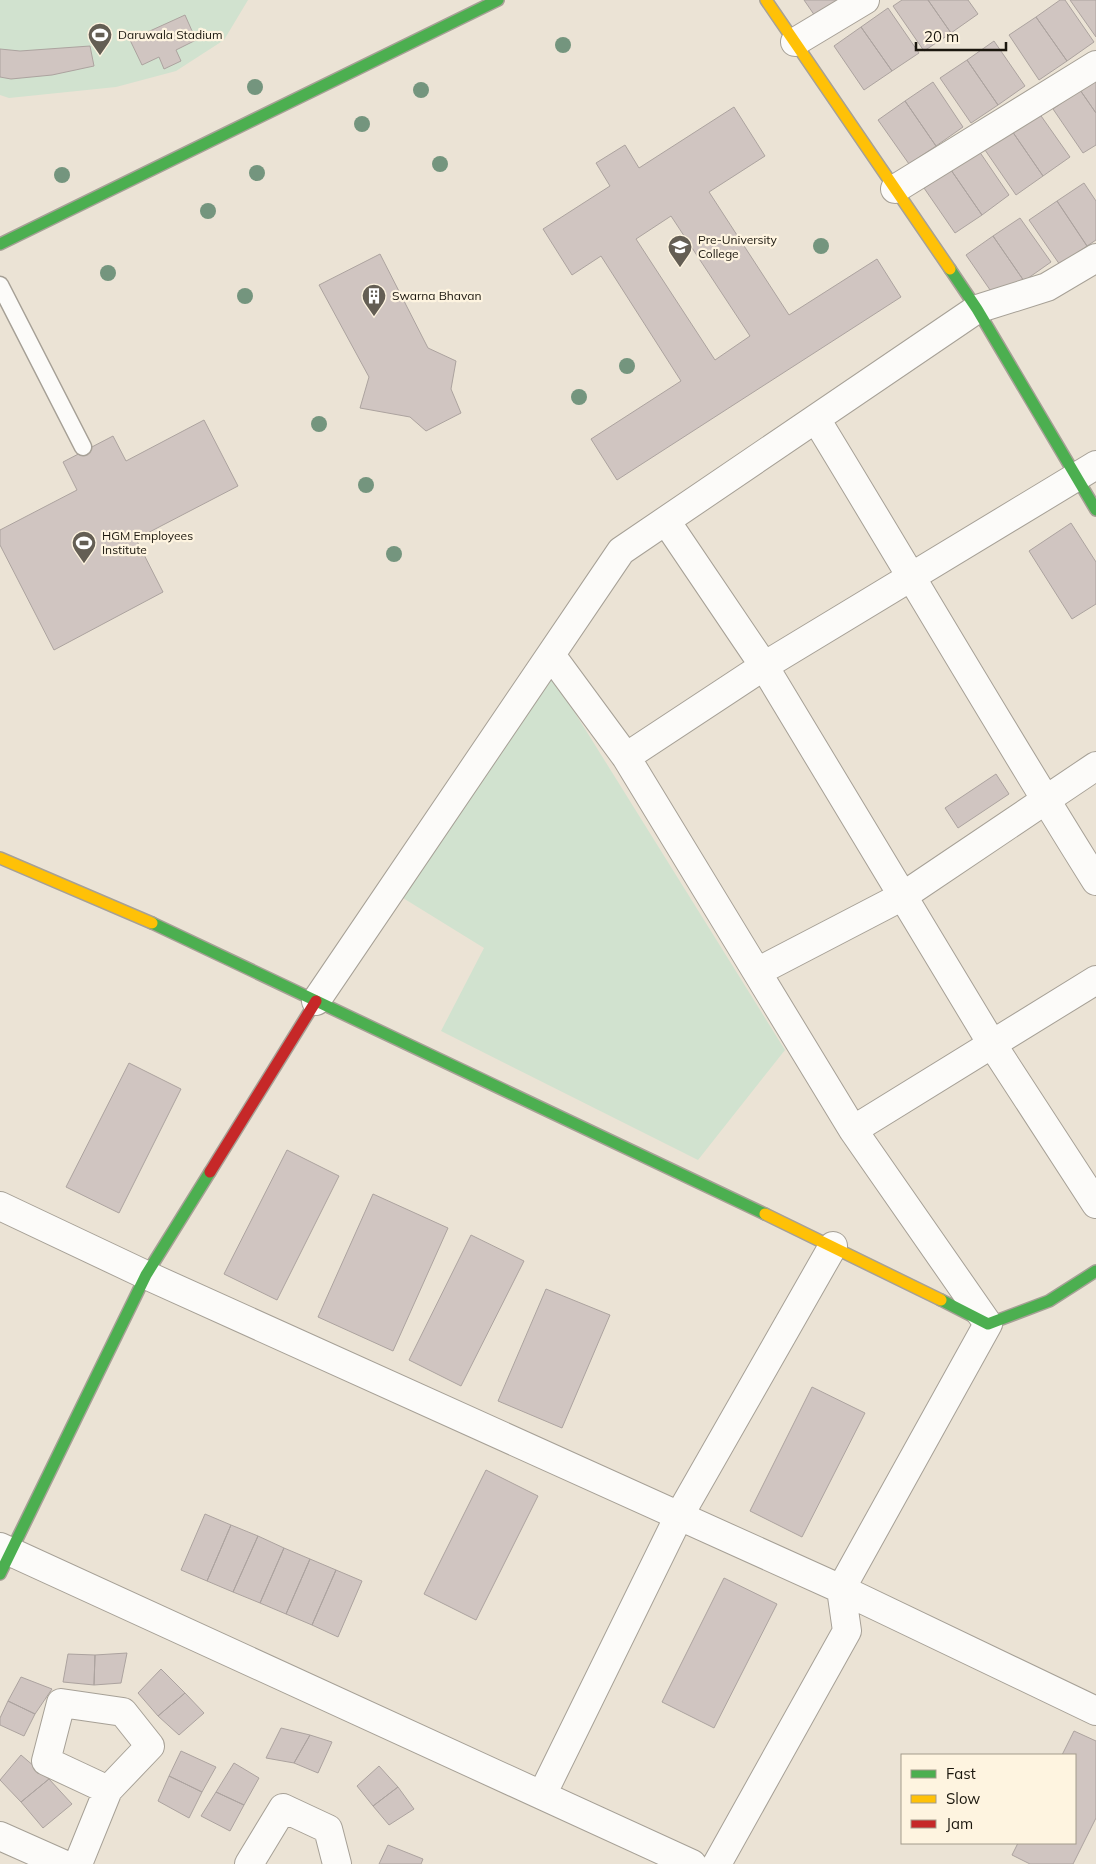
<svg xmlns="http://www.w3.org/2000/svg" width="1096" height="1864" viewBox="0 0 1096 1864" font-family="Mulish,sans-serif">
<style>
.green{fill:#d1e2cf}
.building{fill:#d0c5c1;stroke:#aca39f;fill-rule:evenodd}
.lines{fill:none;stroke-linecap:round;stroke-linejoin:round}
.lane-casing{stroke:#a6a096;stroke-width:19}
.street-casing{stroke:#a6a096;stroke-width:30}
.fast-casing{stroke:#a6a096;stroke-width:14}
.slow-casing{stroke:#a6a096;stroke-width:14}
.jam-casing{stroke:#a6a096;stroke-width:14}
.lane{stroke:#fcfbf9;stroke-width:16}
.street{stroke:#fcfbf9;stroke-width:28}
.fast{stroke:#4caf50;stroke-width:11}
.slow{stroke:#ffc107;stroke-width:11}
.jam{stroke:#c62828;stroke-width:11}
.tree{fill:#74957e}
.labels{text-anchor:middle;stroke-width:4.5;stroke-linejoin:round;paint-order:stroke}
.poi-label{font-size:12px;fill:#1b170e;stroke:#fef4e0;text-anchor:start}
</style>
<rect width="100%" height="100%" fill="#ebe3d5"/>
<path class="green" d="M 0,0 L 248,0 L 224,40 L 176,71 L 116,87 L 9,98 L 0,95 Z
M 552,676 L 785,1050 L 698,1160 L 441,1031 L 484,948 L 403,898 Z"/>
<path class="building" d="M 804,0 L 838,0 L 815,16 Z
M 902,0 L 928,0 L 951,33 L 924,51 L 893,6 Z
M 928,0 L 968,0 L 978,14 L 951,33 Z
M 1060,0 L 1065,0 L 1094,42 L 1067,61 L 1036,17 Z
M 1070,0 L 1096,0 L 1096,37 Z
M 888,8 L 919,53 L 892,71 L 861,27 Z
M 185,15 L 196,40 L 176,50 L 181,61 L 164,69 L 159,57 L 142,65 L 130,40 Z
M 1036,17 L 1067,61 L 1039,80 L 1009,35 Z
M 861,27 L 892,71 L 864,90 L 834,46 Z
M 994,41 L 1025,86 L 998,105 L 967,60 Z
M 90,46 L 94,66 L 52,75 L 11,79 L 0,77 L 0,49 L 20,51 Z
M 967,60 L 998,105 L 971,123 L 940,78 Z
M 1096,79 L 1096,113 L 1080,90 Z
M 933,82 L 963,127 L 936,146 L 905,101 Z
M 1080,90 L 1096,113 L 1096,145 L 1083,153 L 1053,109 Z
M 905,101 L 936,146 L 909,164 L 878,120 Z
M 734,107 L 765,156 L 709,192 L 789,315 L 877,259 L 901,297 L 617,480 L 591,439 L 681,381 L 601,256 L 572,275 L 543,229 L 610,186 L 596,163 L 625,145 L 639,168 ZM 671,216 L 750,336 L 715,360 L 636,239 Z
M 1039,113 L 1070,157 L 1043,176 L 1012,131 Z
M 1012,131 L 1043,176 L 1016,195 L 985,150 Z
M 979,151 L 1009,195 L 982,215 L 951,170 Z
M 951,170 L 982,215 L 955,233 L 924,188 Z
M 1084,183 L 1096,201 L 1096,240 L 1087,246 L 1057,201 Z
M 1057,201 L 1087,246 L 1060,265 L 1029,220 Z
M 1020,218 L 1051,262 L 1024,281 L 993,236 Z
M 993,236 L 1024,281 L 997,300 L 966,255 Z
M 380,254 L 428,348 L 456,361 L 451,389 L 461,413 L 426,431 L 410,417 L 360,408 L 369,377 L 319,285 Z
M 204,420 L 238,486 L 136,539 L 163,592 L 54,650 L 0,545 L 0,530 L 77,490 L 63,462 L 113,436 L 126,461 Z
M 1071,523 L 1096,562 L 1096,604 L 1072,619 L 1029,551 Z
M 996,774 L 1009,794 L 958,828 L 945,808 Z
M 129,1063 L 181,1089 L 119,1213 L 66,1187 Z
M 287,1150 L 339,1176 L 277,1300 L 224,1274 Z
M 373,1194 L 448,1228 L 393,1351 L 318,1317 Z
M 471,1235 L 524,1261 L 461,1386 L 409,1360 Z
M 546,1289 L 610,1315 L 562,1428 L 498,1401 Z
M 812,1387 L 865,1413 L 802,1537 L 750,1511 Z
M 486,1470 L 538,1496 L 476,1620 L 424,1594 Z
M 205,1514 L 231,1525 L 207,1581 L 181,1570 Z
M 231,1525 L 258,1536 L 233,1592 L 207,1581 Z
M 258,1536 L 284,1548 L 260,1603 L 233,1592 Z
M 284,1548 L 310,1559 L 286,1614 L 260,1603 Z
M 310,1559 L 336,1570 L 312,1625 L 286,1614 Z
M 336,1570 L 362,1581 L 338,1637 L 312,1625 Z
M 724,1578 L 777,1604 L 714,1728 L 662,1702 Z
M 127,1653 L 121,1683 L 94,1685 L 95,1655 Z
M 68,1654 L 95,1655 L 94,1685 L 63,1682 Z
M 161,1669 L 185,1693 L 158,1716 L 138,1693 Z
M 21,1677 L 52,1689 L 35,1714 L 8,1701 Z
M 185,1693 L 204,1713 L 179,1735 L 158,1716 Z
M 8,1701 L 35,1714 L 24,1736 L 0,1725 L 0,1718 Z
M 281,1728 L 310,1735 L 294,1763 L 266,1758 Z
M 1074,1731 L 1096,1741 L 1096,1818 L 1073,1864 L 1030,1864 L 1012,1855 L 1018,1843 L 1075,1843 L 1075,1755 L 1062,1755 Z
M 310,1735 L 332,1742 L 318,1773 L 294,1763 Z
M 181,1751 L 216,1767 L 202,1792 L 169,1776 Z
M 21,1755 L 49,1779 L 21,1802 L 0,1780 Z
M 234,1763 L 259,1778 L 244,1805 L 216,1792 Z
M 379,1766 L 398,1787 L 373,1806 L 357,1786 Z
M 169,1776 L 202,1792 L 189,1818 L 158,1801 Z
M 49,1779 L 72,1804 L 43,1828 L 21,1802 Z
M 398,1787 L 414,1809 L 389,1825 L 373,1806 Z
M 216,1792 L 244,1805 L 230,1831 L 201,1816 Z
M 388,1845 L 423,1859 L 421,1864 L 379,1864 Z"/>
<g class="lines">
<defs>
<path id="lane" d="M 0,285 L 83,447"/>
<path id="street" d="M 795,42 L 865,0
M 895,189 L 1096,65
M 816,419 C 910,573 1000,728 1096,881
M 1096,465 L 764,666 L 992,1044 L 1096,1204
M 551,655 L 626,757 L 764,666 L 666,521
M 757,972 L 903,896 L 1096,766
M 316,1001 L 621,551 L 977,309 L 1047,287 L 1096,258
M 853,1130 L 1096,980
M 0,1206 L 146,1275 L 841,1589 L 988,1324 L 853,1130 L 626,757
M 0,1547 L 692,1864
M 542,1795 L 679,1516 L 833,1246
M 0,1836 L 63,1864
M 78,1864 L 108,1790 L 150,1746 L 123,1712 L 61,1703 L 46,1761 L 108,1790
M 249,1864 L 283,1808 L 328,1829 L 337,1864
M 717,1864 L 847,1631 L 841,1589 L 1096,1711"/>
<path id="fast" d="M 0,244 L 498,0
M 950,269 L 977,309 L 1096,510
M 152,923 L 765,1214
M 941,1300 L 988,1324 L 1049,1301 L 1096,1271
M 0,1574 L 146,1275 L 210,1172"/>
<path id="slow" d="M 766,0 L 950,269
M 0,858 L 152,923
M 765,1214 L 941,1300"/>
<path id="jam" d="M 210,1172 L 316,1001"/>
</defs>
<use href="#lane" class="lane-casing"/>
<use href="#street" class="street-casing"/>
<use href="#fast" class="fast-casing"/>
<use href="#slow" class="slow-casing"/>
<use href="#jam" class="jam-casing"/>
<use href="#lane" class="lane"/>
<use href="#street" class="street"/>
<use href="#fast" class="fast"/>
<use href="#slow" class="slow"/>
<use href="#jam" class="jam"/>
</g>
<g class="tree">
<circle cx="563" cy="45" r="8"/>
<circle cx="255" cy="87" r="8"/>
<circle cx="421" cy="90" r="8"/>
<circle cx="362" cy="124" r="8"/>
<circle cx="440" cy="164" r="8"/>
<circle cx="257" cy="173" r="8"/>
<circle cx="62" cy="175" r="8"/>
<circle cx="208" cy="211" r="8"/>
<circle cx="821" cy="246" r="8"/>
<circle cx="108" cy="273" r="8"/>
<circle cx="245" cy="296" r="8"/>
<circle cx="627" cy="366" r="8"/>
<circle cx="579" cy="397" r="8"/>
<circle cx="319" cy="424" r="8"/>
<circle cx="366" cy="485" r="8"/>
<circle cx="394" cy="554" r="8"/>
</g>
<defs>
<symbol id="stadium-pin" viewBox="-11 -11 22 30"><path d="M0 17L-7.5 6A9.5 9.5 0 1 1 7.5 6Z" fill="#645e54" stroke="#fef4e0"/><path d="M0-5a6.5 5 0 1 0 0 10a6.5 5 0 1 0 0-10ZM-3.5-1.8h7v3.6h-7Z" fill="#fff"/></symbol>
<symbol id="university-pin" viewBox="-11 -11 22 30"><path d="M0 17L-7.5 6A9.5 9.5 0 1 1 7.5 6Z" fill="#645e54" stroke="#fef4e0"/><path d="M0-5L7-2L0 1L-7-2ZM-4 1L0 2.5L4 1V4Q0 6-4 4Z" fill="#fff"/></symbol>
<symbol id="building-pin" viewBox="-11 -11 22 30"><path d="M0 17L-7.5 6A9.5 9.5 0 1 1 7.5 6Z" fill="#645e54" stroke="#fef4e0"/><path d="M-4-6H4V6H1V3H-1V6H-4ZM-2.5-4.3h1.7v1.8h-1.7ZM.8-4.3h1.7v1.8H.8ZM-2.5-1h1.7V.8h-1.7ZM.8-1h1.7V.8H.8Z" fill="#fff"/></symbol>
</defs>
<g fill-rule="evenodd">
<use href="#stadium-pin" x="86" y="21" width="28" height="38"/>
<use href="#university-pin" x="666" y="233" width="28" height="38"/>
<use href="#building-pin" x="360" y="282" width="28" height="38"/>
<use href="#stadium-pin" x="70" y="529" width="28" height="38"/>
</g>
<g class="labels">
<g class="poi-label">
<text x="118" y="39">Daruwala Stadium</text>
<text x="698" y="244">Pre-University<tspan x="698" dy="14">College</tspan></text>
<text x="392" y="300">Swarna Bhavan</text>
<text x="102" y="540">HGM Employees<tspan x="102" dy="14">Institute</tspan></text>
</g>
</g>
<rect x="901" y="1754" width="175" height="90" fill="#fef4e0" stroke="#a39c8c"/>
<rect x="911" y="1770" width="25" height="8" fill="#4caf50" stroke="#a39c8c"/>
<text x="946" y="1779" font-size="15" fill="#1b170e">Fast</text>
<rect x="911" y="1795" width="25" height="8" fill="#ffc107" stroke="#a39c8c"/>
<text x="946" y="1804" font-size="15" fill="#1b170e">Slow</text>
<rect x="911" y="1820" width="25" height="8" fill="#c62828" stroke="#a39c8c"/>
<text x="946" y="1829" font-size="15" fill="#1b170e">Jam</text>
<path d="M916 42v8h90v-8" fill="none" stroke="#1b170e" stroke-width="2.5"/>
<text x="924" y="42" font-size="15" fill="#1b170e" stroke="#fef4e0" stroke-width="4" paint-order="stroke">20 m</text>
</svg>
